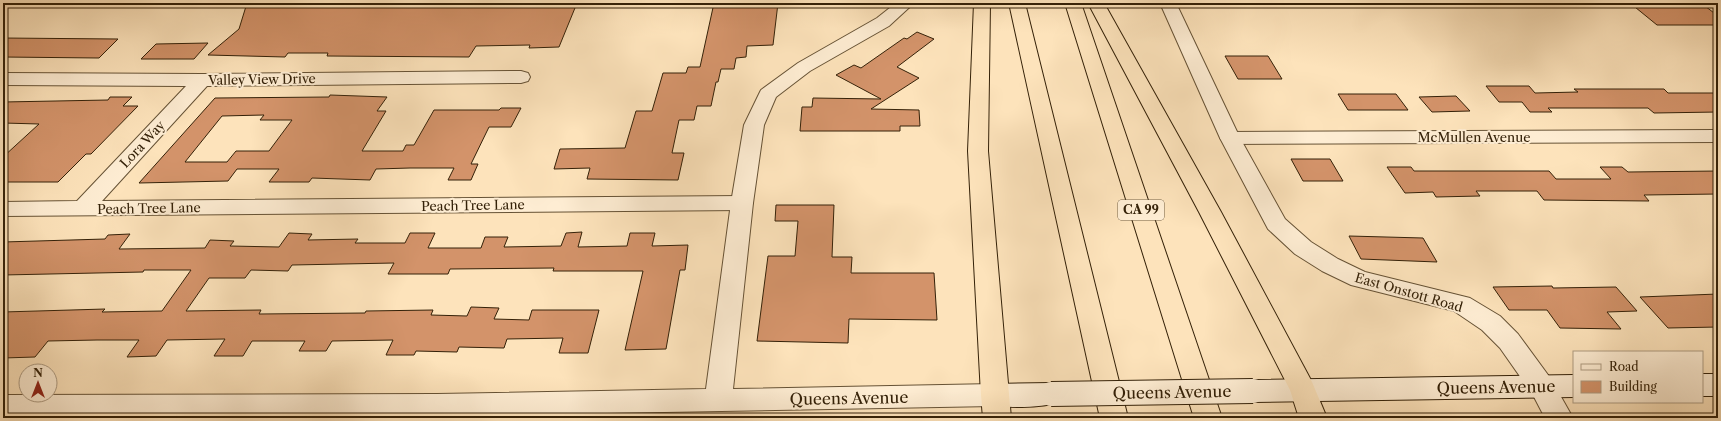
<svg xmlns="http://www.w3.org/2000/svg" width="1721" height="421" viewBox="0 0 1721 421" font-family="'Libre Caslon Text',serif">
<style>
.green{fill:#bac594;stroke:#77734e}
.building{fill:#d3936a;stroke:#342108;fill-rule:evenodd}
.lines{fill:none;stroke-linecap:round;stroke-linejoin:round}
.minor-casing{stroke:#665235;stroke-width:2}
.tertiary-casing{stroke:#665235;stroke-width:2}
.secondary-casing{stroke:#342108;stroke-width:2}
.motorway-casing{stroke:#342108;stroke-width:2}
.minor{fill:#feedd3;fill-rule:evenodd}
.tertiary{fill:#feedd3;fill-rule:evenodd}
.secondary{fill:#feedd3;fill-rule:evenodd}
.motorway{fill:#fde3bb;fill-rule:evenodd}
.secondary-bridge-casing{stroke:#342108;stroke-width:26;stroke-linecap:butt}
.secondary-bridge{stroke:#feedd3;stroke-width:24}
.labels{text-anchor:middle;stroke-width:4;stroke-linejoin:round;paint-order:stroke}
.shield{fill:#feedd3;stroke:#715e45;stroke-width:1}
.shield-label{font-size:12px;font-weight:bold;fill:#342108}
.street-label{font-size:13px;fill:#342108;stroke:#feedd3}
.near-street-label{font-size:16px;fill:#342108;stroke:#feedd3}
</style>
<rect width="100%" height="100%" fill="#fde3bb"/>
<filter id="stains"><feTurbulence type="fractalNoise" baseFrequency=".005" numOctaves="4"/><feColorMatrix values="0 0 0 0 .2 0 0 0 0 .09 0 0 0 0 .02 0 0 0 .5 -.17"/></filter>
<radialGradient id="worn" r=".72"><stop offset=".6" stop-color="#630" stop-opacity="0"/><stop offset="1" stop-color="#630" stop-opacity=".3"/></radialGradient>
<path class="green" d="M 3,3 L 215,3 L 213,4 Z"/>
<path class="building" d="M 247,3 L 415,5 L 417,3 L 577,3 L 559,47 L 529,48 L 530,45 L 476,46 L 469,57 L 327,56 L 328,53 L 288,53 L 285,57 L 208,55 L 239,29 Z
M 714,3 L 778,3 L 773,45 L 747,46 L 746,57 L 736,58 L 734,69 L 721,69 L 718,82 L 716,82 L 711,106 L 697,106 L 694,120 L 679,120 L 672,153 L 684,153 L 678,180 L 587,179 L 590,168 L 554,169 L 560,149 L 625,148 L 636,111 L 652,111 L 663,73 L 686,73 L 688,67 L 700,67 Z
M 1630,3 L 1701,3 L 1718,16 L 1718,25 L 1657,25 Z
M 917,32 L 934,39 L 897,67 L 919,78 L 871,109 L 919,110 L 920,126 L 900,126 L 900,131 L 800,131 L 802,107 L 812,107 L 813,98 L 881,99 L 836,75 L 854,65 L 861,68 L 904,38 L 907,39 Z
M 3,38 L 118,39 L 99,58 L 3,57 Z
M 208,43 L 194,59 L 141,59 L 156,44 Z
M 1225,56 L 1268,56 L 1282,79 L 1238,79 Z
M 1486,86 L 1529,86 L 1535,93 L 1578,92 L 1574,89 L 1664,89 L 1668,93 L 1718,93 L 1718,112 L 1654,113 L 1648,108 L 1548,108 L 1552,112 L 1530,112 L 1522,102 L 1499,102 Z
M 1338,94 L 1396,94 L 1408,110 L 1348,110 Z
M 330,95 L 387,97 L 377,111 L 386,111 L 362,151 L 403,151 L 406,145 L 414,145 L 434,110 L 499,110 L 501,108 L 521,108 L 511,127 L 489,127 L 471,164 L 478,164 L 471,180 L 448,180 L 454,168 L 410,168 L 376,169 L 370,180 L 312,178 L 309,182 L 269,182 L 279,169 L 237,169 L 228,181 L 139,183 L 215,98 L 329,97 ZM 264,115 L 260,120 L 292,120 L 269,151 L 236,151 L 227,162 L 185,162 L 222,116 Z
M 1456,96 L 1470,111 L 1432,112 L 1419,97 Z
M 110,97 L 132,97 L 123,106 L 138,106 L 91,154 L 86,154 L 58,182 L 3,182 L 3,157 L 39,124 L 3,123 L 3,102 L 108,100 Z
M 1291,159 L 1330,159 L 1343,181 L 1303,181 Z
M 1387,167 L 1411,167 L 1414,171 L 1549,171 L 1556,179 L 1611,179 L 1600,167 L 1622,167 L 1628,172 L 1718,171 L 1718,194 L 1644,195 L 1649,201 L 1544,200 L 1537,191 L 1476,191 L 1480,196 L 1436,197 L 1433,192 L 1405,193 Z
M 776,205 L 834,205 L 832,257 L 852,257 L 851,273 L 934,273 L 937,320 L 849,319 L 848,343 L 757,341 L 768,256 L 795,256 L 798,221 L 775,221 Z
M 582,232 L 578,247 L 627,246 L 630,233 L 655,233 L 652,246 L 688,245 L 685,270 L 680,270 L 666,349 L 625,350 L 643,271 L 553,271 L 554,268 L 450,269 L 448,274 L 388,274 L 394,263 L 292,265 L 288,271 L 251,270 L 245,278 L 209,278 L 186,311 L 261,310 L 259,314 L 365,313 L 366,311 L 433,310 L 431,315 L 467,316 L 471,307 L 499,308 L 494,319 L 529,320 L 532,310 L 599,310 L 588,353 L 559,353 L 563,338 L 507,339 L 504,348 L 459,347 L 457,352 L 416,351 L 414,355 L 386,355 L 393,340 L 332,341 L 326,351 L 299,351 L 305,341 L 252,341 L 243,356 L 214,356 L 225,339 L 167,340 L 156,356 L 127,357 L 139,340 L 97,340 L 48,341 L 35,357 L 3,358 L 3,312 L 105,309 L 102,312 L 162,311 L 191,270 L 144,270 L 143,272 L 3,275 L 3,242 L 105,239 L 108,235 L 130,234 L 119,249 L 205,248 L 210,240 L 234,241 L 230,246 L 279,247 L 289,233 L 312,234 L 308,240 L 358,239 L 355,243 L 405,243 L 410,233 L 435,233 L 428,248 L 481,248 L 485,237 L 508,237 L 504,247 L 561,246 L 566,233 Z
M 1349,236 L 1423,238 L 1437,262 L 1361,259 Z
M 1552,286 L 1553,288 L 1616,287 L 1637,311 L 1607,312 L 1621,329 L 1560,328 L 1547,310 L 1509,310 L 1493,287 Z
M 1718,294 L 1718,327 L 1668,328 L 1640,297 Z"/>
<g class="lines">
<defs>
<path id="minor" d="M 521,71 L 528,73 L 530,77 L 528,81 L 521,83 L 207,86 L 102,201 L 742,196 L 750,198 L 753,203 L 750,208 L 742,210 L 3,216 L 3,202 L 77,201 L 186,86 L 3,85 L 3,73 L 202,74 Z
M 1718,130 L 1718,142 L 1230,144 L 1223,142 L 1220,138 L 1223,134 L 1230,132 Z"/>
<path id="tertiary" d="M 896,3 L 914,3 L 889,26 L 810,71 L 776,97 L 764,125 L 753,203 L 733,389 L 994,384 L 1003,387 L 1007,395 L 1003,403 L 994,406 L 437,416 L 3,417 L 3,395 L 437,394 L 706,389 L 731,203 L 744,125 L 759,94 L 761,90 L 798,63 L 877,18 Z
M 1160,3 L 1176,3 L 1240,138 L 1285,219 L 1311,242 L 1338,259 L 1365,272 L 1470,298 L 1500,316 L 1518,334 L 1551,379 L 1573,418 L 1545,418 L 1533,395 L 1500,348 L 1482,330 L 1454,311 L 1351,285 L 1322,271 L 1295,254 L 1268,229 L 1220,138 Z"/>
<path id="secondary" d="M 1702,374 L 1718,374 L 1718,396 L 1702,396 Z
M 1574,375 L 1574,397 L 1253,402 L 1244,399 L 1240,391 L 1244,383 L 1253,380 Z
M 1051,383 L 1060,386 L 1064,394 L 1060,402 C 1042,408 1002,409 985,403 L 981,395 L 985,387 L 994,384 Z"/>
<path id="motorway" d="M 974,3 L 990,3 L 988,151 L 1011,418 L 983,418 L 981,395 L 968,151 Z
M 1009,3 L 1025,3 L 1128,418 L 1100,418 Z
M 1065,3 L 1081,3 L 1222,418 L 1194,418 Z
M 1088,3 L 1104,3 L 1221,212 L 1312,382 L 1327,418 L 1299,418 L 1290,390 L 1199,212 Z"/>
</defs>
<use href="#minor" class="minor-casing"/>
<use href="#tertiary" class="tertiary-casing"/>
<use href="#secondary" class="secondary-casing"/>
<use href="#motorway" class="motorway-casing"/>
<use href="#minor" class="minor"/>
<use href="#tertiary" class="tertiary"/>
<use href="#secondary" class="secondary"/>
<use href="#motorway" class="motorway"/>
<defs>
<path id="secondary-bridge" d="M 1051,394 L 1253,391"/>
</defs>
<use href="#secondary-bridge" class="secondary-bridge-casing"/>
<use href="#secondary-bridge" class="secondary-bridge"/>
</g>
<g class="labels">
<rect class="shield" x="1118" y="200" width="46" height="20" rx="3"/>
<g class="shield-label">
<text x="1141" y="214">CA 99</text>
</g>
<g class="street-label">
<text transform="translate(262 79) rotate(-1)" y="5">Valley View Drive</text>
<text x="1474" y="142">McMullen Avenue</text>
<text transform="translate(142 144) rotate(-47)" y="5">Lora Way</text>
<text transform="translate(473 205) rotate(-1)" y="5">Peach Tree Lane</text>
<text transform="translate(149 208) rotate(-1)" y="5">Peach Tree Lane</text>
<text transform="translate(1409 292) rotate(16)" y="5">East Onstott Road</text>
</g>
<g class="near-street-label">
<text transform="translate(1496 387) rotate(-1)" y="6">Queens Avenue</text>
<text transform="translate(1172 392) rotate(-1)" y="6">Queens Avenue</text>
<text transform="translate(849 398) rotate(-1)" y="6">Queens Avenue</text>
</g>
</g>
<rect width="1721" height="421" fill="none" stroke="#fde3bb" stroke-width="16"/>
<rect x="4" y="4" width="1713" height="413" fill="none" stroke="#342108" stroke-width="2"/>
<rect x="8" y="8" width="1705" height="405" fill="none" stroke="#342108"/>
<rect x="1573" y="351" width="130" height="52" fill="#feedd3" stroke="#ad9b82"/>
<rect x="1581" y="364" width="20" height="6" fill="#feedd3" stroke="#ad9b82"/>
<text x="1609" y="371" font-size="12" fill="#342108">Road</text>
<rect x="1581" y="381" width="20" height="12" fill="#d3936a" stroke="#ad9b82"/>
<text x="1609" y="391" font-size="12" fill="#342108">Building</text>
<g transform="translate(38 383)"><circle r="19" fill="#feedd3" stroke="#ad9b82"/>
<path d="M0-3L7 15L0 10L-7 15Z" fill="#8f2418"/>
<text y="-6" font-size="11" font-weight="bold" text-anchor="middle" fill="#342108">N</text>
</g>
<rect width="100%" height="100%" filter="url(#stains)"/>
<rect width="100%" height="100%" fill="url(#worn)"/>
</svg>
